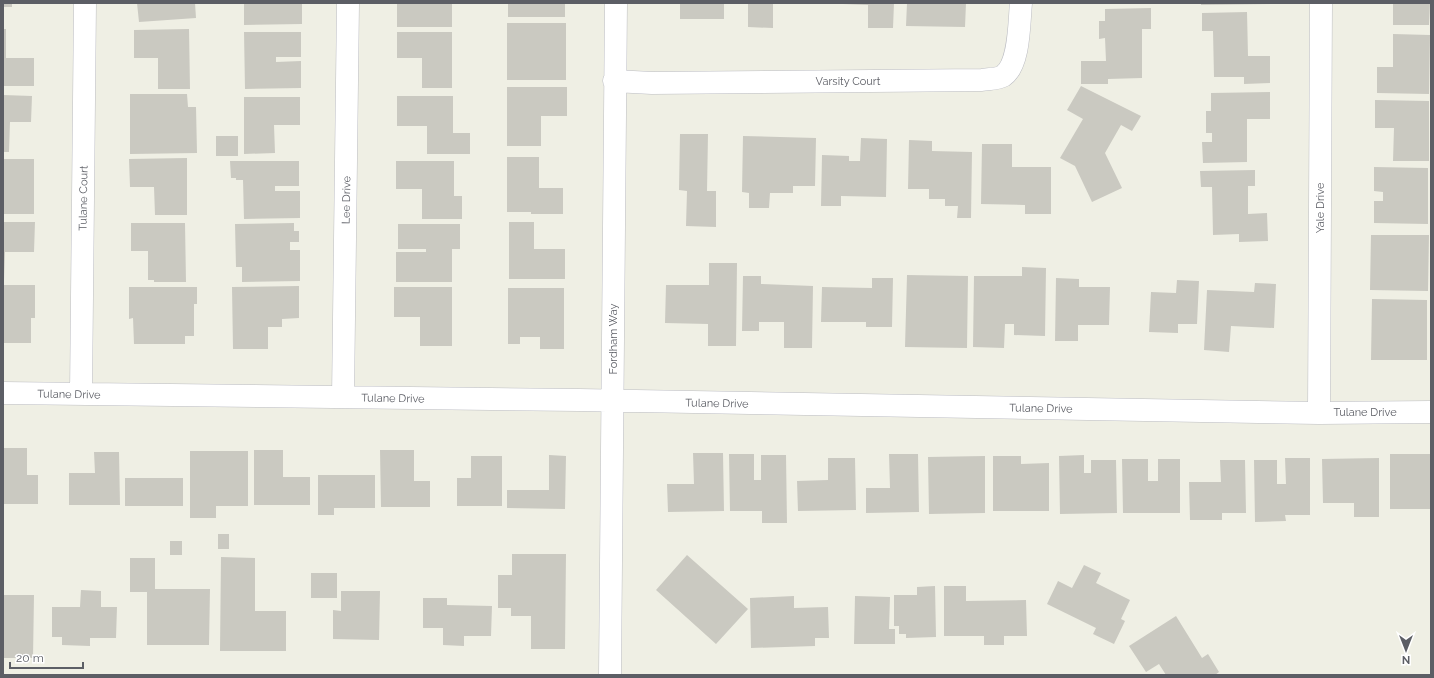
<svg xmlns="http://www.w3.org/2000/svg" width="1434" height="678" viewBox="0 0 1434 678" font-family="Raleway,sans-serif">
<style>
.building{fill:#cac9c1}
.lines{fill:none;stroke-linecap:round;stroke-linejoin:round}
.minor-casing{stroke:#bcbdc3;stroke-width:23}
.minor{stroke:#fff;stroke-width:22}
.labels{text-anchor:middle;stroke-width:3.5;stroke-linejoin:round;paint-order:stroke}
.street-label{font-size:11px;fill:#5c5e65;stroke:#fff}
</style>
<rect width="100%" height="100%" fill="#efefe4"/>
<path class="building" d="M 3,3 L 12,3 L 12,7 L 3,7 Z
M 137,3 L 195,3 L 196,18 L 139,22 Z
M 244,3 L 302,3 L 302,24 L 244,25 Z
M 397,3 L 452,3 L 452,27 L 397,27 Z
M 508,3 L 565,3 L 565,17 L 508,17 Z
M 680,3 L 724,3 L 724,19 L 680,19 Z
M 748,3 L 773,3 L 773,28 L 748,27 Z
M 843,3 L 894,3 L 893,28 L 868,28 L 868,5 L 843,4 Z
M 907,3 L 966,3 L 965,27 L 906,26 Z
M 1201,3 L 1271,3 L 1271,4 L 1201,5 Z
M 1393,3 L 1430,3 L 1429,25 L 1393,25 Z
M 1151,8 L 1151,29 L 1142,29 L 1142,78 L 1108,79 L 1108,84 L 1081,84 L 1081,61 L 1106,61 L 1105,38 L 1099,39 L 1099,21 L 1105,21 L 1105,9 Z
M 1247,12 L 1248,56 L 1270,56 L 1270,83 L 1244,84 L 1244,77 L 1214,77 L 1213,31 L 1202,31 L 1202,13 Z
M 507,23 L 566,23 L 566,80 L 507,80 Z
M 3,29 L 6,29 L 6,58 L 34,58 L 34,86 L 3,86 Z
M 189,29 L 190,89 L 158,89 L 158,58 L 134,58 L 134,30 Z
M 244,32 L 301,32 L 301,57 L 276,57 L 276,62 L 301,61 L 301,88 L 245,89 Z
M 397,32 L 452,32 L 452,88 L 422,88 L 422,58 L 397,58 Z
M 1393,34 L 1430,35 L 1429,94 L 1377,93 L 1377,67 L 1393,67 Z
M 1081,86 L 1141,116 L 1132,131 L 1121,125 L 1105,153 L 1122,188 L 1092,202 L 1075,166 L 1060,158 L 1083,119 L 1067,110 Z
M 507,87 L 567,87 L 567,116 L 541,116 L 541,146 L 507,146 Z
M 1270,92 L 1270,119 L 1247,119 L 1247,162 L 1203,163 L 1202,142 L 1212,142 L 1212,133 L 1206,133 L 1206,111 L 1211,111 L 1211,93 Z
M 130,94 L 187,94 L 188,107 L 196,107 L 197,153 L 130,154 Z
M 3,95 L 32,96 L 31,122 L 10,122 L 9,152 L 3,152 Z
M 397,96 L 453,96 L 453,133 L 470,133 L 470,154 L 427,154 L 427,126 L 397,126 Z
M 244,97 L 300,97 L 300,125 L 274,125 L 275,153 L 244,154 Z
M 1375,100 L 1429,101 L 1429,161 L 1393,161 L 1394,128 L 1375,128 Z
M 680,134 L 708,134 L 707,191 L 716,191 L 716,227 L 686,226 L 687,191 L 679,190 Z
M 216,136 L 238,136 L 238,156 L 216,156 Z
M 743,136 L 816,138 L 815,186 L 793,186 L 793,193 L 770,193 L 769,208 L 749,208 L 749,193 L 742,192 Z
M 861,138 L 887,139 L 886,197 L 841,196 L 841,206 L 821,206 L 822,155 L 849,156 L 849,161 L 860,161 Z
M 909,140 L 932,141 L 932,151 L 972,152 L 971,218 L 957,218 L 958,206 L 945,206 L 945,199 L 929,199 L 929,189 L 908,189 Z
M 982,144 L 1012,144 L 1012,167 L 1051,167 L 1051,214 L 1025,214 L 1025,205 L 981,204 Z
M 507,157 L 539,157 L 539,188 L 563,188 L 563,214 L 531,214 L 531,212 L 507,212 Z
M 187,158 L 187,215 L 155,215 L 154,187 L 130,187 L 129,159 Z
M 3,159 L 34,159 L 34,214 L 3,214 Z
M 230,161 L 299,161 L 299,186 L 275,186 L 275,191 L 300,191 L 300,218 L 244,219 L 243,180 L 236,180 L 236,178 L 231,178 Z
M 396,161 L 454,161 L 454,196 L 462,196 L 462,219 L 422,219 L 422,189 L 396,189 Z
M 1374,167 L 1428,168 L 1428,224 L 1374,223 L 1374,201 L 1383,201 L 1383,192 L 1374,191 Z
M 1255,170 L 1255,186 L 1248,186 L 1248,214 L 1267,213 L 1268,241 L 1239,242 L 1239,234 L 1213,235 L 1212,187 L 1201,187 L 1200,171 Z
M 3,222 L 35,222 L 34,252 L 5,252 L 4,281 L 3,281 Z
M 509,222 L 534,222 L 534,249 L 565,249 L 565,279 L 509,279 Z
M 131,223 L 185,223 L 186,282 L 154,282 L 154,280 L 148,280 L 148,251 L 131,251 Z
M 294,223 L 294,231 L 299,231 L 299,242 L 290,242 L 290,250 L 300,250 L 300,281 L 242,282 L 242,267 L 236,267 L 235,224 Z
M 398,224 L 460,224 L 460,249 L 452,249 L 452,282 L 396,282 L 396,252 L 426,252 L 426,249 L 398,249 Z
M 1371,235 L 1429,235 L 1428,291 L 1370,290 Z
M 709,263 L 737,263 L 736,346 L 708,346 L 708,324 L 665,323 L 666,285 L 709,285 Z
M 1022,267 L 1046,268 L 1045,336 L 1014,335 L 1014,324 L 1005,324 L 1004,348 L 973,347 L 974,276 L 1022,276 Z
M 907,275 L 968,276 L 967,348 L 905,347 Z
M 743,276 L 761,276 L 761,284 L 813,286 L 812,348 L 784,348 L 784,322 L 759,322 L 759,331 L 742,331 Z
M 872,278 L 893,278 L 892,327 L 866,327 L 866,322 L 821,322 L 822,287 L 872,288 Z
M 1056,278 L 1079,279 L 1079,287 L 1110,287 L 1109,325 L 1078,325 L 1078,341 L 1055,341 Z
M 1177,280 L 1199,281 L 1197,324 L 1178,324 L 1178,333 L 1149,332 L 1151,292 L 1176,293 Z
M 1255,283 L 1276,284 L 1274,328 L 1231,326 L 1229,352 L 1204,350 L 1207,290 L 1254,292 Z
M 3,285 L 35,285 L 35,318 L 31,318 L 31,343 L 3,343 Z
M 299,286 L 299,318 L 282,319 L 282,327 L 268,327 L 268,349 L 233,349 L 232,287 Z
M 129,287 L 197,287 L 197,304 L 194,304 L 194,336 L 185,336 L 185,344 L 134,344 L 133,318 L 129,319 Z
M 394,287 L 452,287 L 452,346 L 420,346 L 420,317 L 394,317 Z
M 508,288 L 564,288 L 564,349 L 540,349 L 540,337 L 520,337 L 520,344 L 508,344 Z
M 1372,299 L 1427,300 L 1427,360 L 1371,360 Z
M 3,448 L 27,448 L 27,475 L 38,475 L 38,504 L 3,504 Z
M 254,450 L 283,450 L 283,477 L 310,477 L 310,505 L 254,505 Z
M 380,450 L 414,450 L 414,481 L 430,481 L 430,507 L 381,507 Z
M 190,451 L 248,451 L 248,506 L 216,506 L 216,518 L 190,518 Z
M 94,452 L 119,452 L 120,505 L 69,505 L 69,473 L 95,473 Z
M 693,453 L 723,453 L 724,511 L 668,512 L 667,484 L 694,484 Z
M 729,454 L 754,454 L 754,480 L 761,480 L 761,455 L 786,455 L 787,523 L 762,523 L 762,511 L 730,511 Z
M 889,454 L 918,454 L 919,512 L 866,513 L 866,488 L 890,488 Z
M 1390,454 L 1431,454 L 1431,509 L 1390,509 Z
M 549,455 L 566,456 L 565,509 L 507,508 L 507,490 L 549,490 Z
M 1084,455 L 1084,473 L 1091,473 L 1091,460 L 1116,460 L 1117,513 L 1060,514 L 1059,456 Z
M 471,456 L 502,456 L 502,506 L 457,506 L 457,478 L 471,478 Z
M 985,456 L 985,513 L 929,514 L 928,457 Z
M 993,456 L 1021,456 L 1021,464 L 1049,463 L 1049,511 L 993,511 Z
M 828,458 L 855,458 L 856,510 L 798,511 L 797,481 L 828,480 Z
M 1285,458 L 1310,458 L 1310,515 L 1285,515 L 1286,521 L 1255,522 L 1254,460 L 1277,460 L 1277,484 L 1286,484 Z
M 1379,458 L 1379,517 L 1354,517 L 1354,503 L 1323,503 L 1322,459 Z
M 1122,459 L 1148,459 L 1148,481 L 1158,481 L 1158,459 L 1180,459 L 1180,513 L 1123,513 Z
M 1220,460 L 1245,460 L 1246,513 L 1222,513 L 1222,520 L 1190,520 L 1189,482 L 1221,482 Z
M 318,475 L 375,475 L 375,508 L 334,508 L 334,515 L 318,515 Z
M 125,478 L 183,478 L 183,506 L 125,506 Z
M 218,534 L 229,534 L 229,549 L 218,549 Z
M 170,541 L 182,541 L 182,555 L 170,555 Z
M 512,554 L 566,554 L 565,649 L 531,649 L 531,616 L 511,616 L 511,608 L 498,608 L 498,575 L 512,575 Z
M 687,555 L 748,609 L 716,644 L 656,590 Z
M 221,557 L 255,558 L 255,611 L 286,611 L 286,651 L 220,651 Z
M 130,558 L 155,558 L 155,589 L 210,589 L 209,645 L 147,645 L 147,592 L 130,592 Z
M 1084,565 L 1101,573 L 1096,583 L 1130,600 L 1121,619 L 1125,621 L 1114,644 L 1093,634 L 1096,628 L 1047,604 L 1058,581 L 1072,588 Z
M 311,573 L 337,573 L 337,598 L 311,598 Z
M 935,586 L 936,637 L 906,638 L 906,634 L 899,634 L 899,626 L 894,626 L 894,595 L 917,595 L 917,587 Z
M 944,586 L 966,586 L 966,601 L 1026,600 L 1027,636 L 1004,636 L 1004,645 L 984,645 L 984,636 L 944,636 Z
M 81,590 L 101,591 L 101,607 L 117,607 L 116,638 L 90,638 L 90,646 L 62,645 L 62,637 L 52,637 L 52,607 L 80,607 Z
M 341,591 L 380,591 L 379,640 L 333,639 L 333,610 L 341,611 Z
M 4,595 L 34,595 L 33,658 L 4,658 L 3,617 L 4,617 Z
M 794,596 L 794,608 L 828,607 L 829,638 L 815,638 L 815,646 L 751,648 L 750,598 Z
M 855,596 L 890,597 L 889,629 L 895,629 L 895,644 L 854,644 Z
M 423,598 L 447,598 L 447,605 L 492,606 L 491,636 L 464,636 L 464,646 L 443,645 L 443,628 L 423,628 Z
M 1176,616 L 1202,658 L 1208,654 L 1219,672 L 1215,675 L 1166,675 L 1159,664 L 1146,672 L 1129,646 Z"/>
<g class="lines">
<defs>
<path id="minor" d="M 614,81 L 652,83 L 982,80 C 988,79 998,79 1003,76 C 1020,65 1019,22 1021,3
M 3,393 L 579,400 L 1319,413 L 1431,412
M 81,394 L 85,3
M 343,397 L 348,3
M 1319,413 L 1321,3
M 610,675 L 616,3"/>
</defs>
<use href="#minor" class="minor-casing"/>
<use href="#minor" class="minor"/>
</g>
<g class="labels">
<g class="street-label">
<text x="848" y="85">Varsity Court</text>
<text transform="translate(83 198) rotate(-89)" y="4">Tulane Court</text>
<text transform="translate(346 200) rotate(-89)" y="4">Lee Drive</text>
<text transform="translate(1320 208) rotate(-90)" y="4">Yale Drive</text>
<text transform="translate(613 339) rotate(-90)" y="4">Fordham Way</text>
<text transform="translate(69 394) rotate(1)" y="4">Tulane Drive</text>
<text transform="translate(393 398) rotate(1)" y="4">Tulane Drive</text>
<text transform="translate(717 403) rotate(1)" y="4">Tulane Drive</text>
<text transform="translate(1041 408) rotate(1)" y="4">Tulane Drive</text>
<text x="1365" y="416">Tulane Drive</text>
</g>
</g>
<rect width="1434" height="678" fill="none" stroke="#5c5e65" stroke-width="8"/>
<g transform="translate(1406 650) rotate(180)" stroke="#ffffff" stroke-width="3" paint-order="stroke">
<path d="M0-3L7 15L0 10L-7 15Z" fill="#5c5e65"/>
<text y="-6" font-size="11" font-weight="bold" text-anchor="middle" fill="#5c5e65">N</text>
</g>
<path d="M10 662v6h73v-6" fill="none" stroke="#5c5e65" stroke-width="2"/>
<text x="16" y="662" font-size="12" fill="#5c5e65" stroke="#ffffff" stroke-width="3" paint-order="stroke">20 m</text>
</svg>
